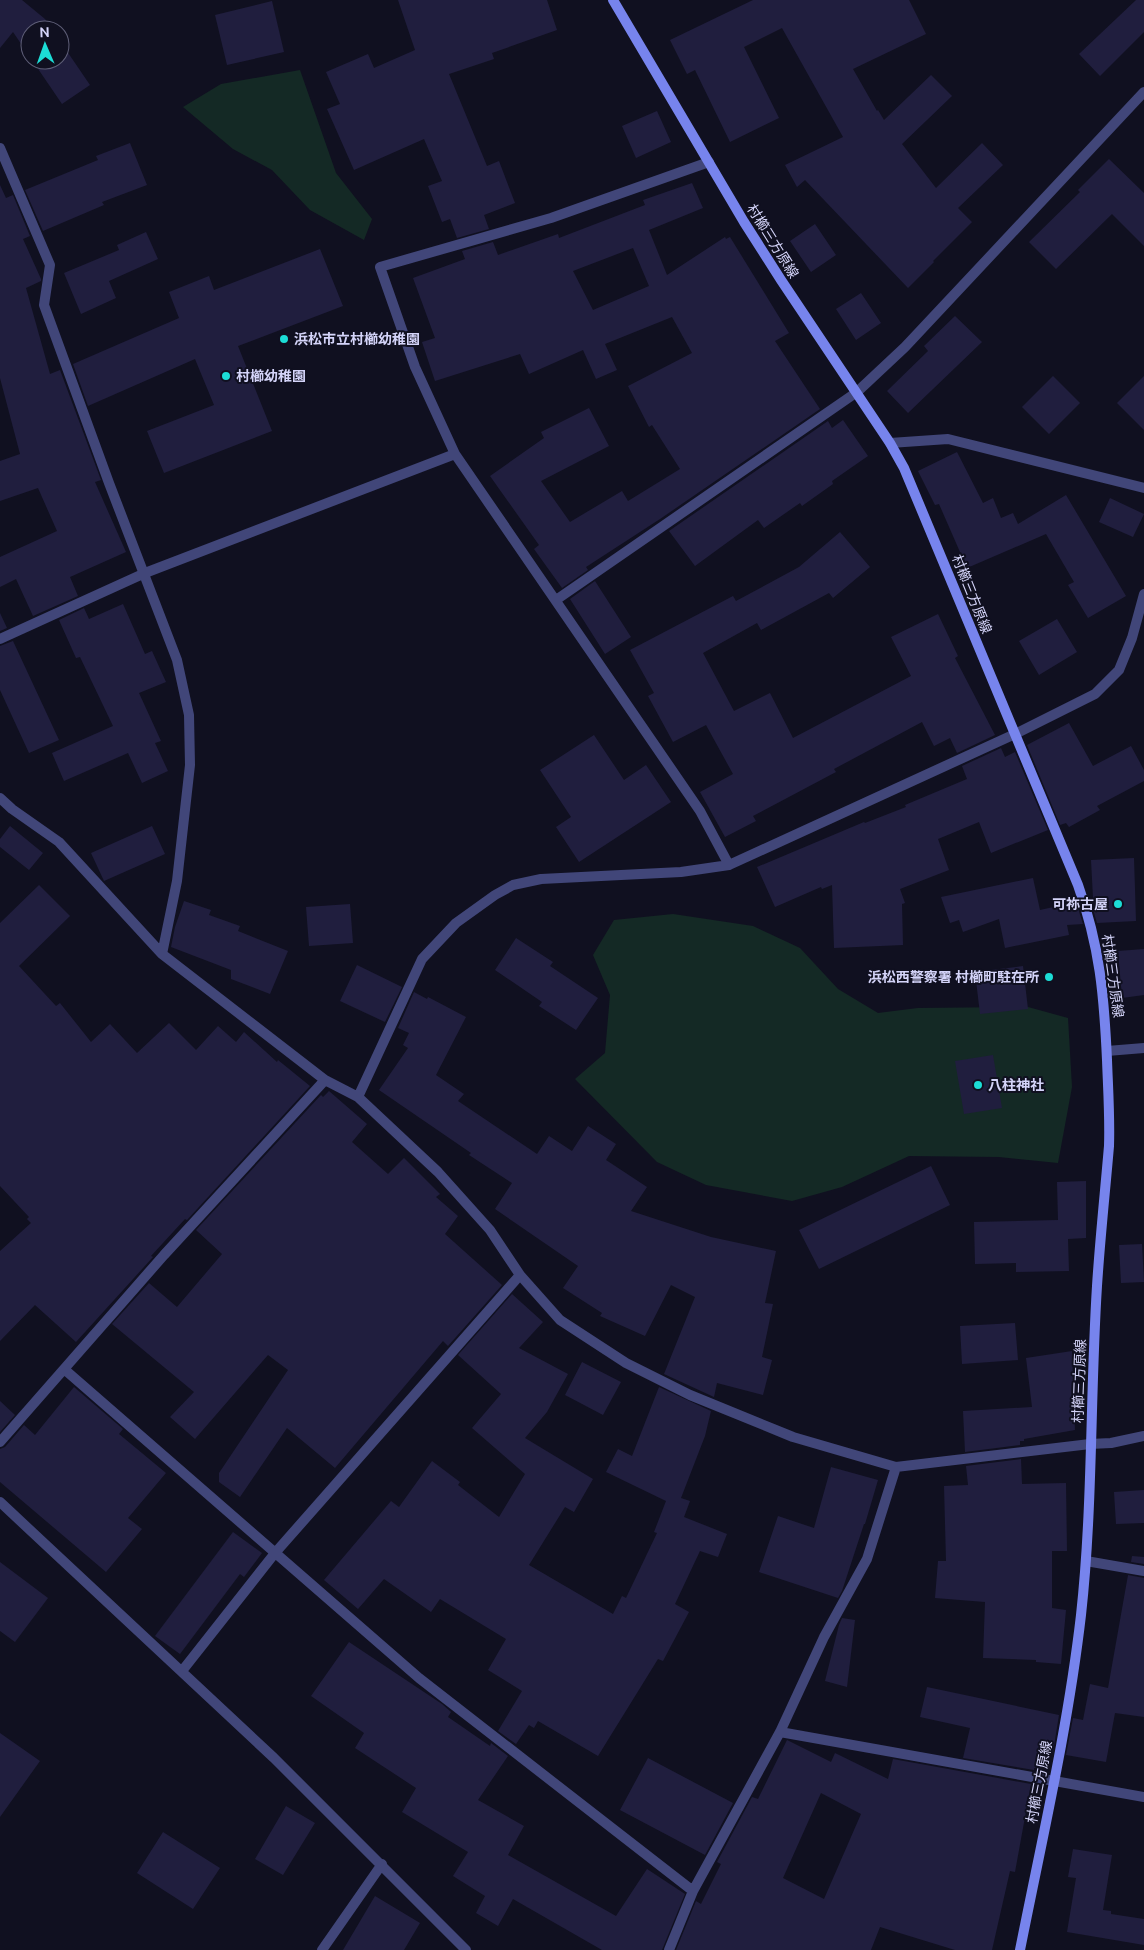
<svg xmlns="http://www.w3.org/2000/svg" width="1144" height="1950" viewBox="0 0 1144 1950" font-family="Ubuntu,'Noto Sans JP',sans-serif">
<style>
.green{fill:#142925}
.building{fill:#201e3e;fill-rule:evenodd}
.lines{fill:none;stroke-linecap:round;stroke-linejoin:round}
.street{stroke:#414679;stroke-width:10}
.secondary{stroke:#7784ed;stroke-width:10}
.poi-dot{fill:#1cddd6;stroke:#101020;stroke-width:2}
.labels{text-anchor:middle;stroke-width:4;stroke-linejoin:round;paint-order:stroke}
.street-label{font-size:14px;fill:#d4d4f9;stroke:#101020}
.poi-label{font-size:14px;font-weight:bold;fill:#d4d4f9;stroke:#101020;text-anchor:start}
</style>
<rect width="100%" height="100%" fill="#101020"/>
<path class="green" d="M 300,70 L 336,173 L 372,219 L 364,240 L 310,210 L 272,170 L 233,149 L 183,107 L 221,84 Z
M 673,914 L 753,926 L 800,948 L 838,989 L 878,1013 L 918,1008 L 1028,1007 L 1068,1018 L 1072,1087 L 1058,1163 L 999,1157 L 909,1156 L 842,1187 L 792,1201 L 706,1185 L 657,1162 L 575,1079 L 605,1053 L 610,995 L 593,955 L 614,920 Z"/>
<path class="building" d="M 0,0 L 22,0 L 45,19 L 53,30 L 30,30 L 30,57 L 13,32 L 0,48 Z
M 398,0 L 547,0 L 557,30 L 492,53 L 494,59 L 449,74 L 487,166 L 499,161 L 515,203 L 484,215 L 489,229 L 457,238 L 450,219 L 442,222 L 428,186 L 442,181 L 424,139 L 354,170 L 327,109 L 340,104 L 326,72 L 368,54 L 374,68 L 415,50 Z
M 753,0 L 909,0 L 926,34 L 853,69 L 877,111 L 878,110 L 884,120 L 931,75 L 952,96 L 902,144 L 936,188 L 982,143 L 1003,165 L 958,208 L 972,222 L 933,261 L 934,262 L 908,288 L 805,180 L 797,187 L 785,165 L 843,137 L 782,28 L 744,47 L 779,118 L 730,142 L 695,70 L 687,74 L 670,40 Z
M 1136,0 L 1144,0 L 1144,32 L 1100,76 L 1079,54 Z
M 272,1 L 284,52 L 227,65 L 215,15 Z
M 60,41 L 90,85 L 62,104 L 32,60 L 60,60 Z
M 657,111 L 671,142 L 636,158 L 622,126 Z
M 130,143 L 147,185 L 102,202 L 104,205 L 43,231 L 25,190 L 98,160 L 96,156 Z
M 1109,159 L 1144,193 L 1144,246 L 1112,214 L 1056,269 L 1029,242 L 1080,192 L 1078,190 Z
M 692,183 L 703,208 L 649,230 L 667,275 L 725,237 L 726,239 L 730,237 L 789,333 L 775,341 L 820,409 L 660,519 L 586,567 L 588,570 L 562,588 L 534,549 L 539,545 L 490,476 L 544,438 L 541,432 L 589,408 L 609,446 L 541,481 L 570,522 L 622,491 L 628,501 L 680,469 L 652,425 L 649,427 L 628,386 L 692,353 L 672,317 L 605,344 L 617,370 L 596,379 L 583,350 L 529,374 L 520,354 L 435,381 L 422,342 L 435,338 L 413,278 L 465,259 L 462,251 L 493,242 L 498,255 L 558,234 L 559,238 L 645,205 L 643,200 ZM 633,248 L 649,286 L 593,310 L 573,271 Z
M 0,185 L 6,198 L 13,195 L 30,236 L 23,239 L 41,279 L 41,281 L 26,288 L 50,374 L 60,370 L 101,480 L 95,482 L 126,552 L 70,577 L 78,596 L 33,616 L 16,579 L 0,587 L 0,557 L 57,531 L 38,488 L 0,501 L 0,461 L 20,454 L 0,378 Z
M 815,224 L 836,255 L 811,272 L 790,241 Z
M 146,232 L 158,259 L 109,281 L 116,298 L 81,314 L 64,273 L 119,250 L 117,245 Z
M 320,249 L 343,306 L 238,346 L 272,431 L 164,473 L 147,431 L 214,405 L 195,359 L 88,406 L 73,364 L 179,318 L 169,292 L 209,276 L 214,290 Z
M 861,293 L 881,323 L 856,340 L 836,309 Z
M 955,316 L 982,342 L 908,413 L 887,391 L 928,351 L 924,346 Z
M 1053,376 L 1080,403 L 1049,434 L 1022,407 Z
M 1144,376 L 1144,430 L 1117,403 Z
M 843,420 L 868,456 L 832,481 L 833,484 L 802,506 L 800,503 L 764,528 L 758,520 L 695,566 L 669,531 L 828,421 L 832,428 Z
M 957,452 L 983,503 L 993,498 L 1001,518 L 1013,513 L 1018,524 L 1066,495 L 1126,596 L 1088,618 L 1068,585 L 1074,582 L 1046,534 L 967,568 L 939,504 L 935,505 L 918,471 Z
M 1110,498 L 1144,514 L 1133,537 L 1099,522 Z
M 840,532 L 870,567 L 833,598 L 829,593 L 761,630 L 757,623 L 703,653 L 734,711 L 770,693 L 793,738 L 911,676 L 891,637 L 938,614 L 958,656 L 955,658 L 995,735 L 957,753 L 950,738 L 934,746 L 922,722 L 834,769 L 836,772 L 753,816 L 756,821 L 725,837 L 700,792 L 733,774 L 706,725 L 673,742 L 648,696 L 654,693 L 630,650 L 733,596 L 736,601 L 799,567 Z
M 595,581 L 631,637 L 605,654 L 570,599 Z
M 123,604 L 145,654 L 152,651 L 166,682 L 139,693 L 161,741 L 155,743 L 168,771 L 142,783 L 128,753 L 64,781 L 52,753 L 113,726 L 80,657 L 76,658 L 59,620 L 84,608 L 89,619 Z
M 0,613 L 7,628 L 0,631 Z
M 1057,619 L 1077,652 L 1039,675 L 1019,641 Z
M 13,641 L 59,740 L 29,753 L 0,690 L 0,646 Z
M 1069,723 L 1093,766 L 1131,746 L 1144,770 L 1144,781 L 1097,806 L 1100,810 L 1069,827 L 1066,823 L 1060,825 L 1027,745 Z
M 594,735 L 624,780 L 646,765 L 671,802 L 579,862 L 556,827 L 571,817 L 540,770 Z
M 1001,748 L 1005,757 L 1015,752 L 1048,830 L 991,853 L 979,822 L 938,839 L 949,870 L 900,889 L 905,903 L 902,904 L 903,945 L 834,948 L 832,885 L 822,889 L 821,887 L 775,907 L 757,867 L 864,822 L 865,823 L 906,807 L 905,805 L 967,779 L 962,766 Z
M 10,826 L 43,853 L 29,870 L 0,847 L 0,839 Z
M 152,826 L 165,854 L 104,881 L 91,853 Z
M 1134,858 L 1136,921 L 1097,923 L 1090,899 L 1093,898 L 1091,860 Z
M 1033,878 L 1040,910 L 1076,902 L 1083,924 L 1067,925 L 1069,935 L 1005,948 L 999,919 L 963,932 L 959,920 L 950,923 L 941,897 Z
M 39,885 L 70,916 L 19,966 L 56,1006 L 60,1003 L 91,1042 L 110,1024 L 137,1053 L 169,1023 L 196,1050 L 218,1026 L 236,1042 L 244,1032 L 277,1062 L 278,1060 L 310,1086 L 187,1220 L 185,1219 L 151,1256 L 153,1257 L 76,1342 L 35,1305 L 0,1341 L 0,1251 L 31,1223 L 27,1219 L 29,1217 L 0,1186 L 0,923 Z
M 184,901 L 211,910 L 209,915 L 240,926 L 238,931 L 288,951 L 270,994 L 231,979 L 231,970 L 171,947 L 175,927 Z
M 350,904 L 353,943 L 309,946 L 306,907 Z
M 516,938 L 553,962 L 550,966 L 598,998 L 576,1030 L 539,1006 L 542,1002 L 495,970 Z
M 1144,949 L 1144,995 L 1122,998 L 1118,951 Z
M 357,965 L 402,987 L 385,1022 L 340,1001 Z
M 1023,966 L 1028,1009 L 980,1014 L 975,972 Z
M 414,992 L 427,999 L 428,997 L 466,1017 L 436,1075 L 464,1094 L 458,1101 L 537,1154 L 549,1136 L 572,1151 L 588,1126 L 616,1144 L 606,1160 L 647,1187 L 631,1211 L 711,1237 L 776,1251 L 765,1303 L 773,1304 L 762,1357 L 772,1360 L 763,1395 L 717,1383 L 714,1397 L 664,1374 L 695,1297 L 671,1285 L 645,1336 L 600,1316 L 602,1313 L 563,1288 L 578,1266 L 495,1209 L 512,1183 L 469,1155 L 471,1153 L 379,1090 L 408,1048 L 403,1045 L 409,1033 L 398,1028 Z
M 993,1055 L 1002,1108 L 964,1114 L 955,1061 Z
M 329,1091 L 367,1124 L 352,1142 L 388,1174 L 404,1158 L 440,1194 L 436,1197 L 458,1216 L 445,1234 L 502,1285 L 448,1346 L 443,1341 L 335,1468 L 287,1428 L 240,1497 L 219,1482 L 219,1473 L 288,1370 L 268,1355 L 195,1439 L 170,1417 L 194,1392 L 112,1324 L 149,1283 L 177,1307 L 222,1254 L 196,1230 L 321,1095 L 323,1097 Z
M 931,1166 L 950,1205 L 819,1269 L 799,1230 Z
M 1086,1181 L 1086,1238 L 1068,1239 L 1069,1271 L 1016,1272 L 1016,1263 L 975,1264 L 974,1222 L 1058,1220 L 1057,1182 Z
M 1142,1244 L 1144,1282 L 1121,1283 L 1119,1245 Z
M 512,1294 L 543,1322 L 519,1348 L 568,1374 L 547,1412 L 525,1438 L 593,1479 L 574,1512 L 565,1507 L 529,1565 L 613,1614 L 622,1596 L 626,1598 L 657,1533 L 654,1532 L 666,1501 L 606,1472 L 618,1449 L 632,1456 L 659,1387 L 711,1411 L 705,1436 L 681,1498 L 690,1501 L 684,1517 L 727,1534 L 718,1557 L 700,1551 L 675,1604 L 689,1612 L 663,1661 L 658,1659 L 598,1756 L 538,1721 L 534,1728 L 529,1725 L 516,1744 L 498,1731 L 522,1691 L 488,1670 L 506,1639 L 440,1599 L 431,1612 L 384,1579 L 358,1609 L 324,1580 L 391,1501 L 399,1507 L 432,1461 L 460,1482 L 458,1485 L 499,1517 L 525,1474 L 472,1428 L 501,1394 L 458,1355 Z
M 1015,1323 L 1018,1360 L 962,1364 L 960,1326 Z
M 1072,1351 L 1075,1430 L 1024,1439 L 1024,1441 L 1020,1441 L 1020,1445 L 965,1452 L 963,1411 L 1032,1407 L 1026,1358 Z
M 582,1362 L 621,1382 L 603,1415 L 565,1395 Z
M 74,1387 L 123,1429 L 119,1434 L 166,1473 L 128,1518 L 142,1529 L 106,1572 L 0,1482 L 0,1449 L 5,1447 L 24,1425 L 35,1435 Z
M 0,1401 L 15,1415 L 0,1432 Z
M 1021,1459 L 1022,1484 L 1066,1483 L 1067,1551 L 1052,1551 L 1052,1608 L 1066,1610 L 1061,1664 L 1036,1662 L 1036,1660 L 983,1658 L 985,1602 L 935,1598 L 938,1561 L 946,1561 L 944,1486 L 968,1485 L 966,1466 Z
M 831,1467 L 878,1480 L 865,1524 L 864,1524 L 842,1591 L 838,1598 L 759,1572 L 778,1516 L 814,1528 Z
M 1144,1490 L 1144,1523 L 1116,1524 L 1114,1492 Z
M 233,1532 L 262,1553 L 244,1577 L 240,1574 L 180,1654 L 155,1636 Z
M 1132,1556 L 1144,1557 L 1144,1564 L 1131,1562 Z
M 0,1562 L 48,1598 L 15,1642 L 0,1631 Z
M 1128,1575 L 1144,1578 L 1144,1717 L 1115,1713 L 1106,1762 L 1066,1755 L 1073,1718 L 1083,1720 L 1090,1684 L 1108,1688 Z
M 842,1618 L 855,1620 L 847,1687 L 825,1681 L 839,1625 Z
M 349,1642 L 442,1704 L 451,1712 L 448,1717 L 490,1746 L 491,1743 L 508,1756 L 478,1800 L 524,1826 L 508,1855 L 616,1916 L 647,1869 L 685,1894 L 662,1950 L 602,1950 L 513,1899 L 498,1926 L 476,1913 L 485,1896 L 453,1876 L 468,1852 L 402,1812 L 416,1788 L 355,1748 L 364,1733 L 311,1696 Z
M 927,1687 L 1059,1715 L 1053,1752 L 1044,1751 L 1041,1769 L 1034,1768 L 1034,1770 L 963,1758 L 970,1728 L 920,1717 Z
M 0,1733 L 40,1761 L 0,1817 Z
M 787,1740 L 831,1762 L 835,1753 L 888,1779 L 893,1759 L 1031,1784 L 1015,1872 L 1010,1871 L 992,1950 L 955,1950 L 880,1927 L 871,1950 L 676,1950 L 696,1901 L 701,1904 L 721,1864 L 717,1862 L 752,1797 L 758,1799 ZM 821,1793 L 861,1814 L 824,1899 L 783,1878 Z
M 648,1758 L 733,1803 L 705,1855 L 620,1810 Z
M 286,1806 L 315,1823 L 283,1875 L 255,1859 Z
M 163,1832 L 220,1868 L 193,1909 L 137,1873 Z
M 1073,1849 L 1112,1855 L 1103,1910 L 1111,1911 L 1111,1914 L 1144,1919 L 1144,1945 L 1067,1932 L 1076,1878 L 1068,1877 Z
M 375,1896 L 420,1923 L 404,1950 L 343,1950 Z"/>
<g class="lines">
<path class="street" d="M 0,148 L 50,265 L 44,305 L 109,483 L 177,660 L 189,715 L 190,765 L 177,881 L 162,954
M 709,162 L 551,218 L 380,267 L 415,367 L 455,454 L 700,811 L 729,865
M 890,443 L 948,439 L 1144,488
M 556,600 L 857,392 L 905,347 L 1144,92
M 0,639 L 145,573 L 455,454
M 0,798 L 12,809 L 59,842 L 162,954 L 325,1080 L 358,1097 L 438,1172 L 490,1230 L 520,1275 L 560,1320 L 626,1363 L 690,1395 L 793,1437 L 896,1467 L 1090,1444 L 1111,1443 L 1144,1436
M 1107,1051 L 1144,1048
M 358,1097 L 422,959 L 456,923 L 495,895 L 513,885 L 541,879 L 681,872 L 729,865 L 1015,734 L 1095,694 L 1119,670 L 1132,638 L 1144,594
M 64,1369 L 419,1678 L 693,1891
M 0,1442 L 164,1255 L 325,1080
M 0,1502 L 274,1758 L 466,1950
M 1086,1561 L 1144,1571
M 182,1671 L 275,1553 L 520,1275
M 780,1732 L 1144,1797
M 322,1950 L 382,1864
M 669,1950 L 693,1891 L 780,1732 L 824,1637 L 867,1559 L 896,1467"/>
<path class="secondary" d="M 613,0 L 744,222 L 781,280 L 890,443 L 904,468 L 1078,885 C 1100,947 1104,995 1107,1060 C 1108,1088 1110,1117 1109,1146 C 1105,1193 1100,1239 1097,1286 C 1090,1396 1093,1506 1081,1615 C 1068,1728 1042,1839 1020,1950"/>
</g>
<g class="poi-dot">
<circle cx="284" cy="339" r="5"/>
<circle cx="226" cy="376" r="5"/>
<circle cx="1118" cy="904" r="5"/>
<circle cx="1049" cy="977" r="5"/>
<circle cx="978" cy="1085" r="5"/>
</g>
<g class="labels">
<g class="street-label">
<text transform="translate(773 241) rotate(58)" y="5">村櫛三方原線</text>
<text transform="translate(972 594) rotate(68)" y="5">村櫛三方原線</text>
<text transform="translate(1113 976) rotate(82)" y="5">村櫛三方原線</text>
<text transform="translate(1079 1381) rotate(-88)" y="5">村櫛三方原線</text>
<text transform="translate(1039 1782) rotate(-79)" y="5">村櫛三方原線</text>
</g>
<g class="poi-label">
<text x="294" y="344">浜松市立村櫛幼稚園</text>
<text x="236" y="381">村櫛幼稚園</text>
<text x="1108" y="909" text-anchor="end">可祢古屋</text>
<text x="1039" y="982" text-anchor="end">浜松西警察署 村櫛町駐在所</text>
<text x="988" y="1090">八柱神社</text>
</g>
</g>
<g transform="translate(45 45) rotate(358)"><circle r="24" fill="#101020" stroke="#5e5e77"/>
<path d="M0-4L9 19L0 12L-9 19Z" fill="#1cddd6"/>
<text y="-8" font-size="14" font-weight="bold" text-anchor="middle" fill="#d4d4f9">N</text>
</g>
</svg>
